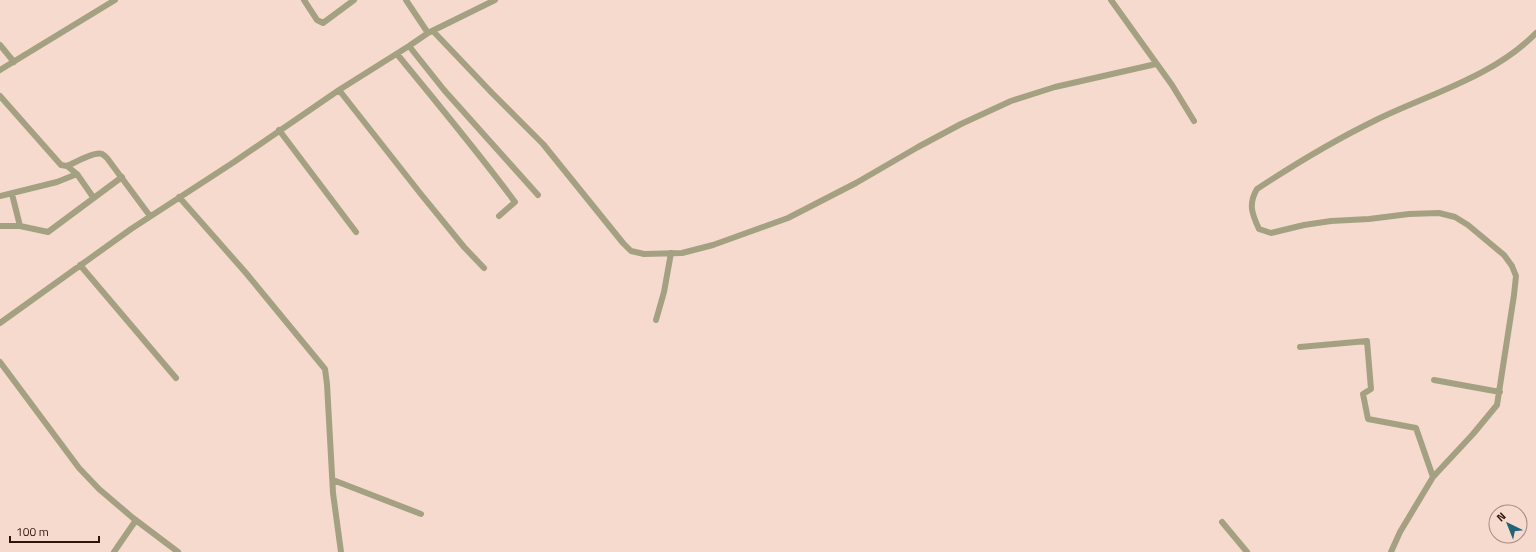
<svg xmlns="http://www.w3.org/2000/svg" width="1536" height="552" viewBox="0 0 1536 552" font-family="'Titillium Web',sans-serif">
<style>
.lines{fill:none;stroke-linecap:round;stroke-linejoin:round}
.street{stroke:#a4a183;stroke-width:6}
</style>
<rect width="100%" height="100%" fill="#f7dace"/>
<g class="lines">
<path class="street" d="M 304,0 L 317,20 L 323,23 L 354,0
M 406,0 L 428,33
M 1111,0 L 1172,85 L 1194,121
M 433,31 L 492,93 L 543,144 L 623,243 L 631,251 L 644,254 L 682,253 L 713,245 L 788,218 L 856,183 L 918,147 L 961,124 L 1011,101 L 1055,87 L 1156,64
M 0,45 L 14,62
M 409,46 L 444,90 L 538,195
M 397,54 C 437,103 478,152 515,202 L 499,216
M 0,70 L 115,0
M 339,90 L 420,193 L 464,247 L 484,268
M 0,96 L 61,165 L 67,166 C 74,163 95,151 102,154 C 104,155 106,157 107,158 L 150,216
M 279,130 L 356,232
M 67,166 L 77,174 L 93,197
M 12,194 L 20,226
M 0,196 L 57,182 L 77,174
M 179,197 L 246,273 L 325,369 L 327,384 L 333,493 L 341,552
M 0,226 L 20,226 L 48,232 L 122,177
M 80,265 L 176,378
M 656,320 L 664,292 L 671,253
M 0,323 L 131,229 L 234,162 L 339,90 L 409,46 L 428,33 L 495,0
M 1300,347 L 1367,341 L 1371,389 L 1363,394 L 1368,419 L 1416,428 L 1433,477
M 0,362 L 79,468 L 99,489 L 133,518 L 178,552
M 1434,380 L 1500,392
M 333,480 L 421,514
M 1222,522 L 1247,552
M 114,552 L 136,520
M 1391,552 L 1400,532 L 1433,477 L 1473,434 L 1497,405 L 1514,295 L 1516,276 L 1512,266 L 1504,255 L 1468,225 L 1455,217 L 1439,213 L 1409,214 L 1369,219 L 1331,221 L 1304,225 L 1271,233 L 1259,229 C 1252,214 1248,204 1257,189 C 1295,164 1335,140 1376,120 C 1429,94 1493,77 1536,33"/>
</g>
<g transform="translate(1508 524) rotate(317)"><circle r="19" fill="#f7dace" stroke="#a78b80"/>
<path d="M0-3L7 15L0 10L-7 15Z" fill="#216377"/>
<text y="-6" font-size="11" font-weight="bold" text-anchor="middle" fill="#2e150a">N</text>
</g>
<path d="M10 536v6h89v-6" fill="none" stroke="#2e150a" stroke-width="2"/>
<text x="16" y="536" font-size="12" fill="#2e150a" stroke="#f7dace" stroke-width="3" paint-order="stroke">100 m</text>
</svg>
